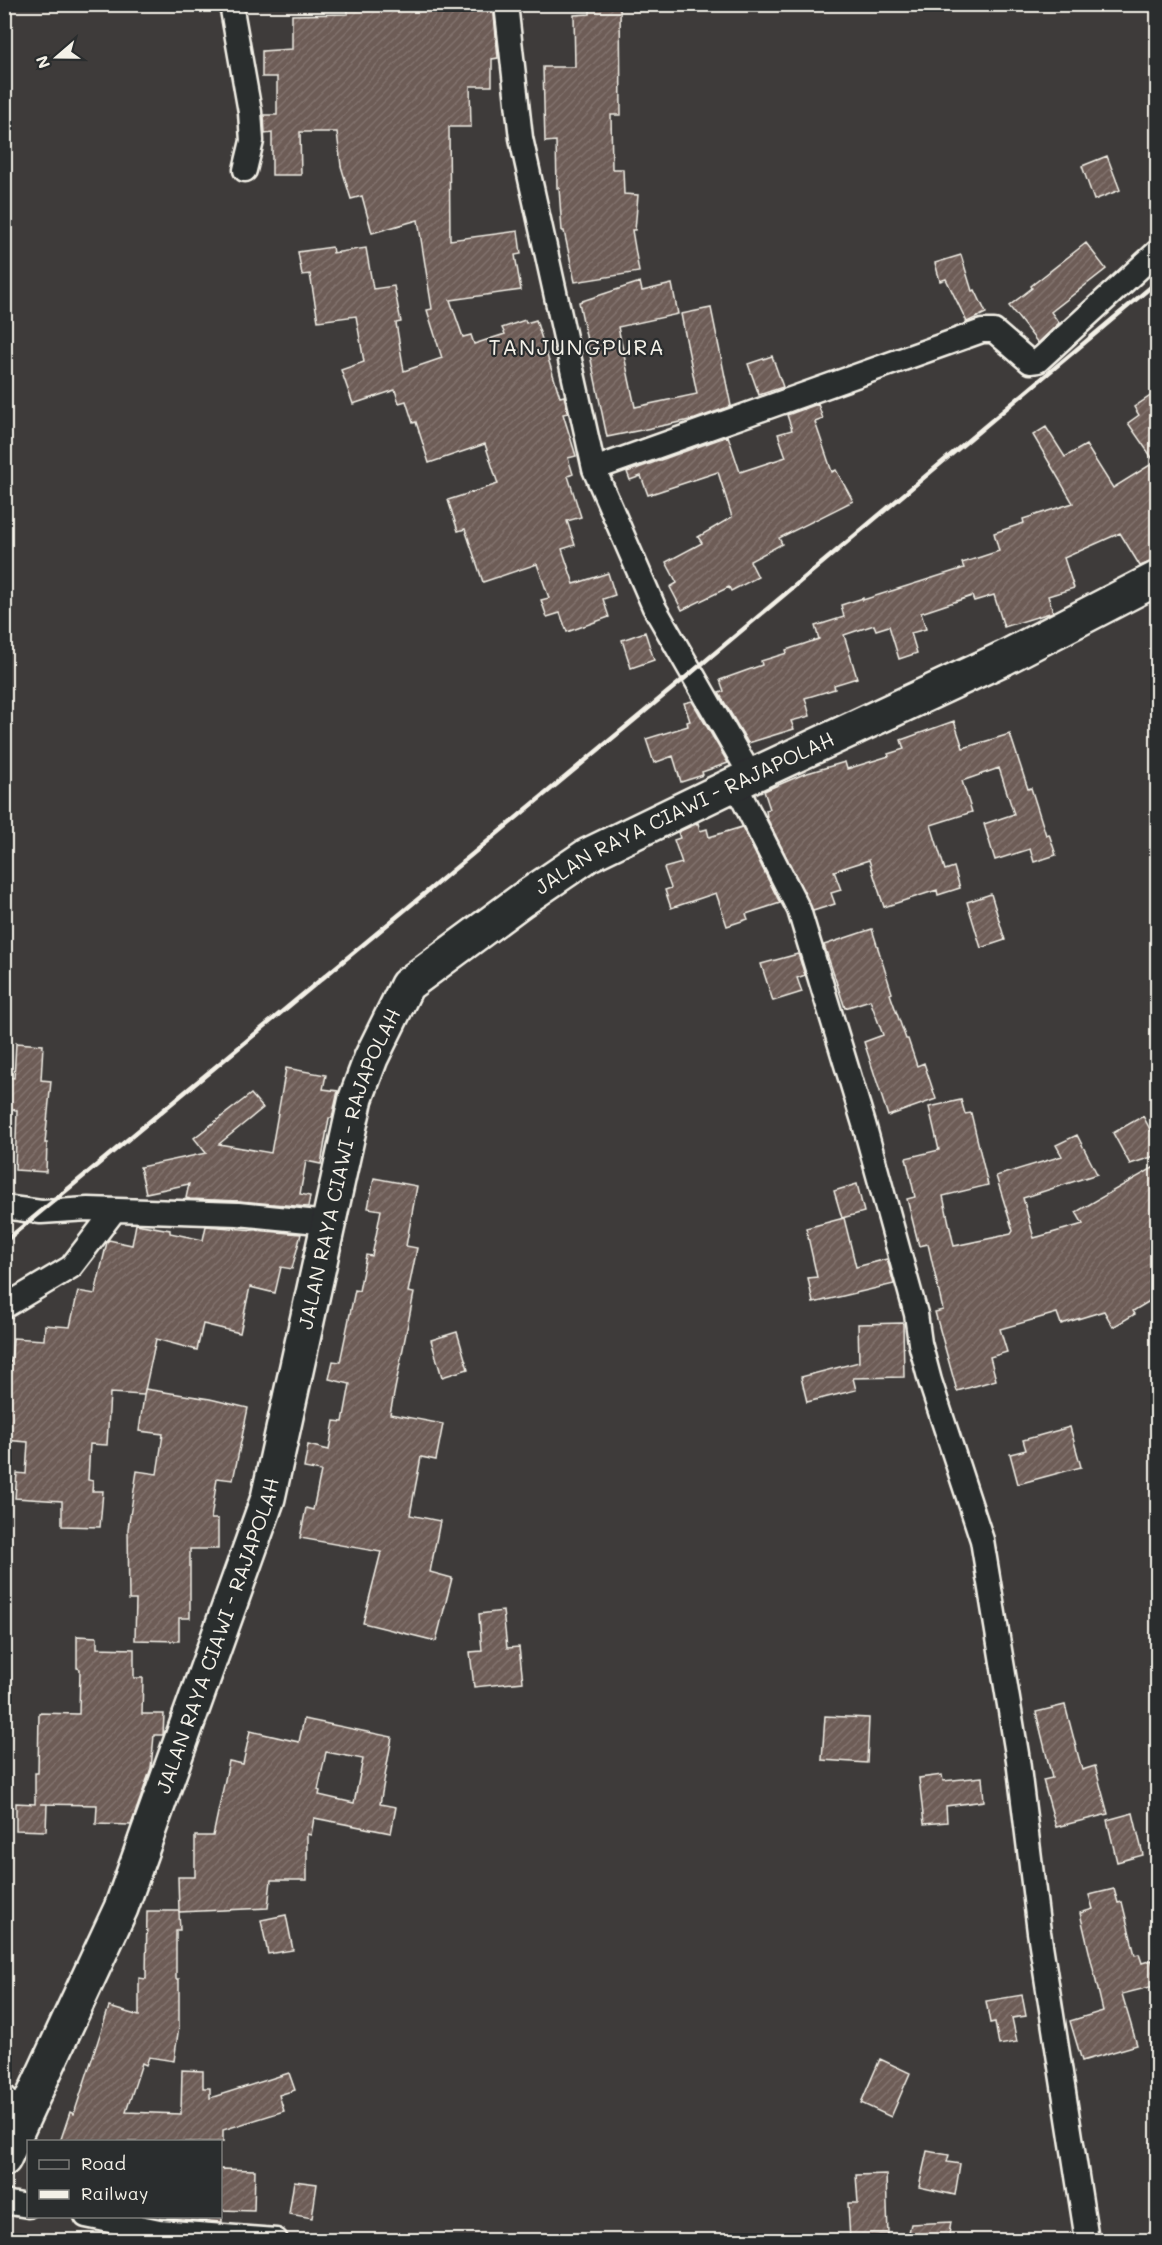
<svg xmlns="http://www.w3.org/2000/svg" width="1162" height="2245" viewBox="0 0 1162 2245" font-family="Mali,sans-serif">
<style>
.building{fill:url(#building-hatch);stroke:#f4f1e8;stroke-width:1.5;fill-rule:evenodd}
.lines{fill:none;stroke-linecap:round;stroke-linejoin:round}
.street-casing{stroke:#f4f1e8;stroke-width:27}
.highway-casing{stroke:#f4f1e8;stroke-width:38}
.street{stroke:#2a2d2e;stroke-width:22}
.highway{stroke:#2a2d2e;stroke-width:33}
.rail{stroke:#f4f1e8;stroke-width:4.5}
.labels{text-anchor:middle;stroke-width:4.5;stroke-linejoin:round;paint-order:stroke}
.street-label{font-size:20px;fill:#f4f1e8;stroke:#2a2d2e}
.quarter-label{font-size:22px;letter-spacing:1.5px;fill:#f4f1e8;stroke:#2a2d2e}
</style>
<defs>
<pattern id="building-hatch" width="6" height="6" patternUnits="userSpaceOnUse" patternTransform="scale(1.5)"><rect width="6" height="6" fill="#6d5b56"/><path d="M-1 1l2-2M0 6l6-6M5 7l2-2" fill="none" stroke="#82736e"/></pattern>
</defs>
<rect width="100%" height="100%" fill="#3e3b3a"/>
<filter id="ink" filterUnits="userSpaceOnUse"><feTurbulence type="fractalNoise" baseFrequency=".0167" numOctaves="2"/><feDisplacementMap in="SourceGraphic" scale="12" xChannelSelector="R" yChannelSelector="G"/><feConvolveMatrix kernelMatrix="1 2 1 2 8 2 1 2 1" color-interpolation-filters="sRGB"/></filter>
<g filter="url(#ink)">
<path class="building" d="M 347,4 L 493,4 L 498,58 L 492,59 L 492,86 L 470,86 L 471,127 L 449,127 L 450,240 L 518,231 L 521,254 L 515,255 L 521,290 L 450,300 L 463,337 L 471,335 L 474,344 L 505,334 L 502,328 L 525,320 L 526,323 L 536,320 L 560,397 L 564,396 L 568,413 L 563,414 L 576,456 L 568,458 L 573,474 L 568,476 L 581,517 L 567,521 L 575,545 L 562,549 L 574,584 L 608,573 L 615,595 L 603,599 L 609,617 L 567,632 L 560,613 L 547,617 L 541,600 L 549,598 L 537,564 L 483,582 L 465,529 L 458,531 L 448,500 L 498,484 L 485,444 L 429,463 L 416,422 L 413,423 L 406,401 L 399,403 L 395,390 L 353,404 L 341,370 L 364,362 L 356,316 L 318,321 L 310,274 L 302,275 L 298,252 L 332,247 L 333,253 L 366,248 L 373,289 L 394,286 L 401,322 L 396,323 L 404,371 L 442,358 L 427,310 L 432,309 L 418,220 L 372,233 L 362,196 L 351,199 L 341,166 L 337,132 L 300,132 L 301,175 L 272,175 L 272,133 L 265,134 L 264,115 L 277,115 L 277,77 L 262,77 L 262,51 L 292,49 L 292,15 L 348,14 Z
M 590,4 L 620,4 L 621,115 L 611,115 L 612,169 L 623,169 L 624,194 L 638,195 L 635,230 L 632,230 L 639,272 L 575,282 L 564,231 L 562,231 L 559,188 L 557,188 L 556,141 L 545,142 L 543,67 L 575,67 L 574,15 L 590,14 Z
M 1107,156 L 1120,190 L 1094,200 L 1082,166 Z
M 1086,243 L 1106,269 L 1051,312 L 1059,323 L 1038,343 L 1009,306 L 1032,288 L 1031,286 Z
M 961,255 L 972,291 L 975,290 L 986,313 L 967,322 L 946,279 L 940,281 L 935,263 Z
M 640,282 L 642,291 L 672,284 L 678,314 L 618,327 L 635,407 L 697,394 L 681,314 L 711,308 L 731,406 L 695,419 L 607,437 L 579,302 Z
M 772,356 L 783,387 L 759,395 L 748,364 Z
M 1158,391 L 1158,559 L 1140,566 L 1120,533 L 1064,558 L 1074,588 L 1048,596 L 1053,612 L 1004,627 L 994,595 L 974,601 L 972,596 L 921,613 L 926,629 L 911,633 L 917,653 L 899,659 L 889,626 L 876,630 L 874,625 L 844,635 L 857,678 L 834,685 L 835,689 L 805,698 L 810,716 L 791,721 L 794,729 L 748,743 L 719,693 L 724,691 L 720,680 L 762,665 L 761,661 L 787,653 L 786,650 L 819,639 L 815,626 L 844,617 L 841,605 L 863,598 L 863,600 L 964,568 L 962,563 L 999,551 L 994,533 L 1024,523 L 1023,519 L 1073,503 L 1033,435 L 1046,427 L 1065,457 L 1086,445 L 1113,488 L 1155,462 L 1128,423 L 1139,415 L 1134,407 Z
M 818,404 L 823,419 L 815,422 L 832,472 L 836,470 L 853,501 L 779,538 L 782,544 L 750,561 L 758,577 L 731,591 L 729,587 L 682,610 L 670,587 L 677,583 L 666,562 L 702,543 L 698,537 L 732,517 L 718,472 L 648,495 L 641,476 L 630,480 L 627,472 L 728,436 L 740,472 L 786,457 L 778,434 L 792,430 L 787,415 Z
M 645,632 L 654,660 L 631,668 L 622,640 Z
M 692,701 L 728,763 L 702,772 L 703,775 L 681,782 L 673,756 L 654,763 L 646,739 L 688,726 L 687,722 L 690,721 L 684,703 Z
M 954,721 L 963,748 L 1010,734 L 1028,789 L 1031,788 L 1046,835 L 1049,834 L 1056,855 L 1034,862 L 1030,849 L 995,860 L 984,824 L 1014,814 L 999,768 L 962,781 L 972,812 L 931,825 L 945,870 L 954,867 L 960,888 L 938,895 L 937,890 L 884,907 L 869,860 L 834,871 L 841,890 L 831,893 L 835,904 L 813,911 L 767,818 L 766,810 L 770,809 L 764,791 L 804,774 L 845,762 L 847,769 L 889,756 L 888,754 L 904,749 L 901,740 Z
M 698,823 L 700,831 L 707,829 L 709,837 L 742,827 L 780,903 L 746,914 L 748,919 L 727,926 L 716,893 L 671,908 L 665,890 L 671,888 L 664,868 L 682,863 L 674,840 L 680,838 L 678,832 Z
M 991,894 L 1005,940 L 981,948 L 967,902 Z
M 872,929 L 892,993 L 890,994 L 906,1039 L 908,1039 L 917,1066 L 924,1063 L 936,1099 L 888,1116 L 864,1042 L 883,1035 L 870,1000 L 845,1008 L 824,945 Z
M 798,954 L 805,975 L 797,978 L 802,992 L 773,1001 L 761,964 Z
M 16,1043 L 43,1045 L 41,1080 L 51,1081 L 45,1143 L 47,1143 L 46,1172 L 15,1170 L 17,1110 L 4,1109 L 4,1077 L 14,1078 Z
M 286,1068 L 326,1075 L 323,1089 L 338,1091 L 332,1118 L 329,1118 L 321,1164 L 306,1161 L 300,1194 L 310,1196 L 308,1207 L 239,1201 L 190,1199 L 186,1198 L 189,1184 L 146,1193 L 140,1167 L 206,1153 L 194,1138 L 251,1094 L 263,1108 L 219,1144 L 271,1153 Z
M 961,1100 L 965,1114 L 971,1113 L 988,1185 L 943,1196 L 954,1246 L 1011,1234 L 1013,1231 L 996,1176 L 1062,1156 L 1056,1145 L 1077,1135 L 1097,1174 L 1023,1198 L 1034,1238 L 1083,1224 L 1076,1212 L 1158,1165 L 1158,1296 L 1133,1311 L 1135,1314 L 1113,1327 L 1104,1311 L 1061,1324 L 1057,1313 L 1000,1329 L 1007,1352 L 990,1357 L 996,1380 L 957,1391 L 935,1312 L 943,1310 L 928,1244 L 919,1246 L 907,1199 L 915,1197 L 906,1158 L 939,1150 L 929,1107 Z
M 1143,1116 L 1151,1131 L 1158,1128 L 1158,1155 L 1130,1164 L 1113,1133 Z
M 374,1178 L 417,1186 L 406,1246 L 417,1248 L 408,1292 L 414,1293 L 390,1414 L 443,1424 L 436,1460 L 421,1457 L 410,1515 L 440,1521 L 430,1572 L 452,1578 L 436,1641 L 363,1623 L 381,1552 L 300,1538 L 306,1508 L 313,1510 L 321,1471 L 304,1468 L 308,1445 L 329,1450 L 334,1421 L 343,1422 L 350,1384 L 329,1379 L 333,1361 L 340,1362 L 355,1290 L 359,1291 L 366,1255 L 372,1256 L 381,1210 L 368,1208 Z
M 857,1184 L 864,1212 L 842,1218 L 834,1191 Z
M 844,1218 L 856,1267 L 887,1259 L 894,1284 L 813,1303 L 808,1278 L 817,1277 L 806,1228 Z
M 136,1224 L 170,1230 L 170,1233 L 203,1240 L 206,1226 L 301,1234 L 292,1269 L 281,1267 L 275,1293 L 250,1287 L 240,1333 L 203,1324 L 197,1350 L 156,1339 L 144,1395 L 110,1393 L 107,1445 L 90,1444 L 88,1480 L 93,1481 L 92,1491 L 103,1491 L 100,1527 L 62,1526 L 62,1501 L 15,1498 L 17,1473 L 26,1474 L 28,1442 L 4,1440 L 5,1362 L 11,1362 L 13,1338 L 44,1340 L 45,1325 L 70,1327 L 78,1291 L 95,1294 L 107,1242 L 109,1240 L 132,1245 Z
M 903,1323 L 904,1377 L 853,1378 L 856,1390 L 807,1402 L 801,1377 L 859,1362 L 858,1324 Z
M 457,1332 L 468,1369 L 442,1377 L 431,1340 Z
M 145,1389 L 210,1399 L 248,1408 L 233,1480 L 217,1478 L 211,1519 L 218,1519 L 218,1549 L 190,1549 L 190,1618 L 179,1618 L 179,1641 L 135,1640 L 136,1600 L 129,1600 L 128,1529 L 137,1471 L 157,1474 L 163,1434 L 139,1431 Z
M 1070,1427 L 1081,1467 L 1018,1484 L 1010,1454 L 1026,1450 L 1023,1440 Z
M 503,1611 L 507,1648 L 519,1647 L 523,1682 L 474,1687 L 470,1652 L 482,1651 L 479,1614 Z
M 77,1636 L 97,1637 L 97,1648 L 134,1649 L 134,1678 L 143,1678 L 142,1714 L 164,1714 L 163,1735 L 154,1735 L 151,1768 L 131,1825 L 96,1824 L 97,1805 L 40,1804 L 47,1804 L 46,1831 L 16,1830 L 16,1803 L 35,1804 L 35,1773 L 38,1773 L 39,1713 L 79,1714 L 80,1669 L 77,1668 Z
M 1065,1705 L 1082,1770 L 1095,1766 L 1108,1814 L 1056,1827 L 1043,1780 L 1052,1778 L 1036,1712 Z
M 825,1716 L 869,1718 L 867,1763 L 822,1760 Z
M 304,1719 L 392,1737 L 380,1804 L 396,1807 L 391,1833 L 314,1818 L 311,1835 L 307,1834 L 307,1880 L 271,1880 L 268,1908 L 179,1912 L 180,1930 L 176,1930 L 176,1979 L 179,1979 L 179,2026 L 174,2061 L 149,2057 L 146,2065 L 142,2063 L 126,2112 L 181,2114 L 182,2070 L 203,2071 L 203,2088 L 210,2088 L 210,2098 L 289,2073 L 295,2090 L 279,2095 L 284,2111 L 223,2130 L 223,2142 L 60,2142 L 70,2112 L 74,2114 L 109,2007 L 139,2016 L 139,1978 L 146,1979 L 147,1911 L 179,1911 L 178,1877 L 195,1877 L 195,1836 L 213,1836 L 229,1761 L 243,1764 L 250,1731 L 299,1742 ZM 326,1752 L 363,1759 L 354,1803 L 319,1795 L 320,1791 L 318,1790 Z
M 942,1775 L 943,1781 L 982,1777 L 984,1801 L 946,1806 L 947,1822 L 924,1824 L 919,1778 Z
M 1133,1813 L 1143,1855 L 1117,1862 L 1107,1820 Z
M 1114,1889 L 1118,1903 L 1122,1902 L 1135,1955 L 1139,1954 L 1142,1963 L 1152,1960 L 1158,1985 L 1122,1994 L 1137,2045 L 1082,2061 L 1070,2021 L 1103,2011 L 1080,1913 L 1093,1909 L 1089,1895 Z
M 286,1915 L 293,1950 L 268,1954 L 261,1920 Z
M 1022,1995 L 1026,2016 L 1012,2018 L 1017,2042 L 999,2045 L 995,2022 L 990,2023 L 986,2001 Z
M 880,2059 L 910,2073 L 891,2117 L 861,2103 Z
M 927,2151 L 949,2155 L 947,2162 L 960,2164 L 955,2195 L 919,2187 Z
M 220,2169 L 255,2170 L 254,2211 L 220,2210 Z
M 886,2174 L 888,2235 L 868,2236 L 869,2241 L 850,2241 L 848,2203 L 858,2203 L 856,2175 Z
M 294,2181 L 317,2184 L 312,2218 L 289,2214 Z
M 167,2217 L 222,2217 L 222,2222 L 167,2218 Z
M 951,2222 L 948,2241 L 907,2241 L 911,2224 Z"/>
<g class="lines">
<defs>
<path id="street" d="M 231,4 L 250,112 L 252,141 L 245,170
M 506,4 L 521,138 L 594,469 L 654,607 L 751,776
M 594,469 L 982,331 L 994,331 L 1030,362 L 1038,361 L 1158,251
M 735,784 L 799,910 L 864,1124 L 916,1314 L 920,1343 L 930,1381 L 982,1540 L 1018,1760 L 1039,1932 L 1087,2240
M 4,1207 L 41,1212 L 88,1209 L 238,1214 L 328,1223
M 4,1307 L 71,1267 L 114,1211
M 4,2096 L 24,2117
M 4,2202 L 28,2206
M 86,2216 L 159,2231 L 276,2240"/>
<g id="highway">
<path id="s1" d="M 4,2159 L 121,1908 L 268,1498 L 356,1098 L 371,1058 L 407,985 L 522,900 L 588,855 L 751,776 L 1004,658 L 1158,578"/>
</g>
</defs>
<use href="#street" class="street-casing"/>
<use href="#highway" class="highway-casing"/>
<use href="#street" class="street"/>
<use href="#highway" class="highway"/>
<path class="rail" d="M 4,1242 L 691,673 L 1158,281"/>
</g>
</g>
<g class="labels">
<g class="street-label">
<text dy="7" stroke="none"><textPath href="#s1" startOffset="1574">JALAN RAYA CIAWI - RAJAPOLAH</textPath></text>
<text dy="7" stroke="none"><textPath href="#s1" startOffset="1052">JALAN RAYA CIAWI - RAJAPOLAH</textPath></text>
<text dy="7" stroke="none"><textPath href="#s1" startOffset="566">JALAN RAYA CIAWI - RAJAPOLAH</textPath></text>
</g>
<g class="quarter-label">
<text x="577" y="355">TANJUNGPURA</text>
</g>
</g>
<rect width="1162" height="2245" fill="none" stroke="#2a2d2e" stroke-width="24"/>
<rect x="12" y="12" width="1138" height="2221" fill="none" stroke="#f4f1e8" stroke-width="2" filter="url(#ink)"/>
<rect x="27" y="2140" width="195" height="78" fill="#2a2d2e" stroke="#7b7b78" stroke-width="1.5"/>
<rect x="39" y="2160" width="30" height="9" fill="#2a2d2e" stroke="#7b7b78" stroke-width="1.5"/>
<text x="81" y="2170" font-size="18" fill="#f4f1e8">Road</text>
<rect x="39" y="2190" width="30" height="9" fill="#f4f1e8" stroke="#7b7b78" stroke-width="1.5"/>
<text x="81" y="2200" font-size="18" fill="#f4f1e8">Railway</text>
<g transform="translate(57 57) rotate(250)" stroke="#2a2d2e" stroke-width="4.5" paint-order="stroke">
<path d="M0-4.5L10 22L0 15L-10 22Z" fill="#f4f1e8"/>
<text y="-9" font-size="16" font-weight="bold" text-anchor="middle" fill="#f4f1e8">N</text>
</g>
</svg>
